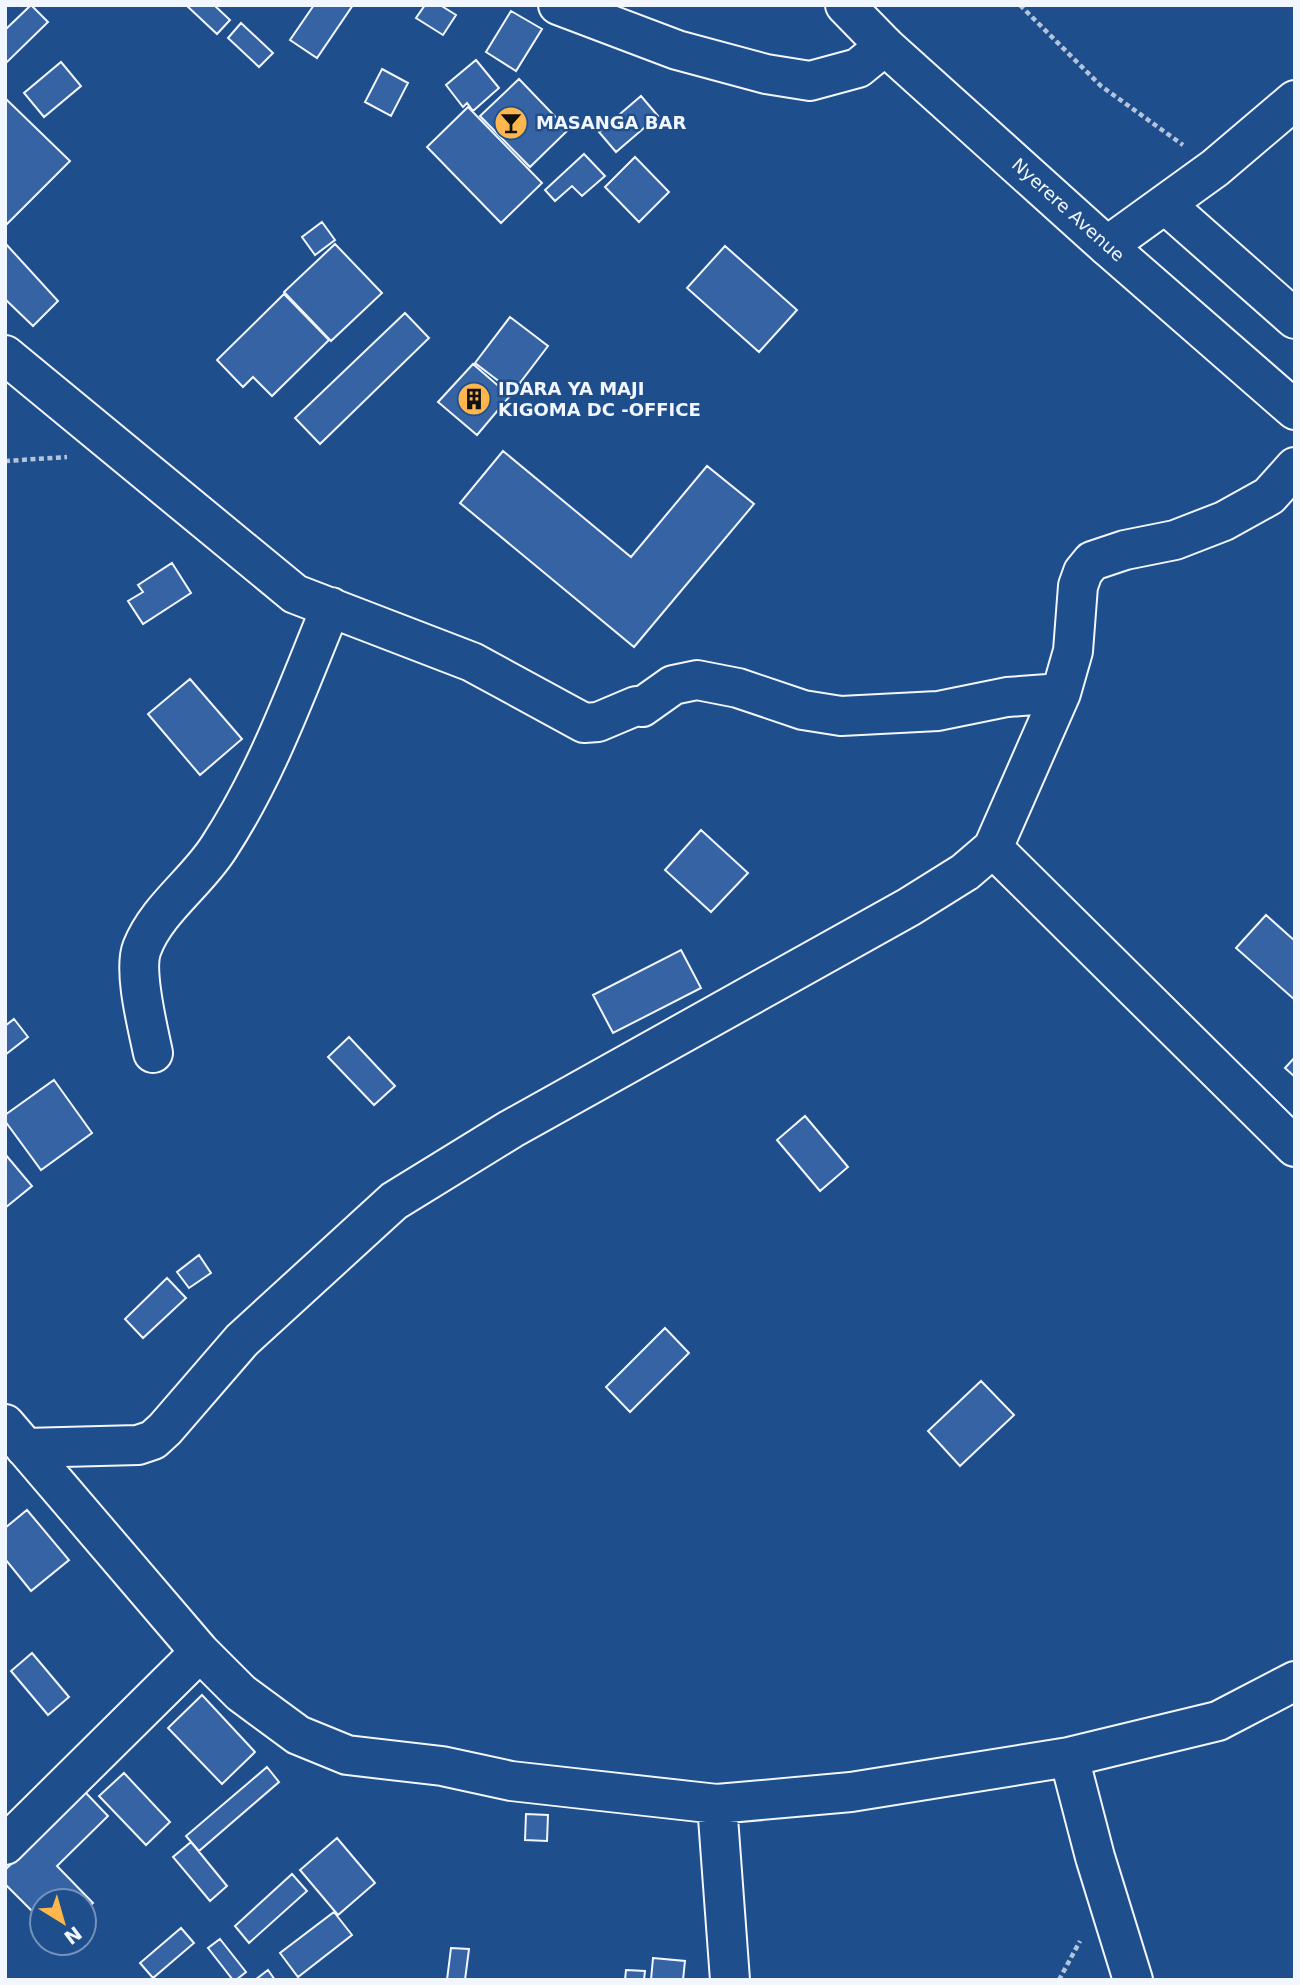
<svg xmlns="http://www.w3.org/2000/svg" width="1300" height="1985" viewBox="0 0 1300 1985" font-family="'DejaVu Sans',sans-serif">
<style>
.building{fill:#3563a3;stroke:#f2f6ff;stroke-width:2}
.lines{fill:none;stroke-linecap:round;stroke-linejoin:round}
.minor-casing{stroke:#f2f6ff;stroke-width:42}
.major-casing{stroke:#f2f6ff;stroke-width:42}
.path{stroke:#b3c4dc;stroke-width:4.5;stroke-dasharray:5 3.5;stroke-linecap:butt}
.minor{stroke:#1f4e8c;stroke-width:38}
.major{stroke:#1f4e8c;stroke-width:38}
.labels{text-anchor:middle;stroke-width:5;stroke-linejoin:round;paint-order:stroke}
.poi-label{font-size:18px;font-weight:bold;fill:#f2f6ff;stroke:#1f4e8c;text-anchor:start}
.street-label{font-size:18px;fill:#f2f6ff;stroke:#1f4e8c}
</style>
<rect width="100%" height="100%" fill="#1f4e8c"/>
<path class="building" d="M 31,5 L 48,22 L 5,64 L 5,30 Z
M 186,5 L 214,5 L 230,20 L 217,34 Z
M 314,5 L 353,5 L 317,58 L 290,40 Z
M 425,5 L 440,5 L 456,15 L 443,35 L 416,18 Z
M 511,11 L 542,29 L 516,71 L 486,52 Z
M 241,23 L 273,53 L 259,67 L 228,38 Z
M 476,60 L 499,88 L 473,111 L 467,103 L 463,107 L 446,85 Z
M 61,62 L 81,86 L 44,117 L 24,93 Z
M 382,69 L 408,83 L 391,116 L 365,102 Z
M 519,79 L 568,130 L 530,167 L 480,116 Z
M 641,96 L 658,116 L 616,152 L 599,132 Z
M 5,98 L 70,161 L 7,224 L 5,223 Z
M 468,107 L 542,183 L 501,223 L 427,147 Z
M 584,154 L 605,176 L 582,196 L 572,186 L 555,201 L 545,190 Z
M 635,157 L 669,192 L 639,222 L 605,187 Z
M 322,222 L 335,240 L 315,255 L 302,237 Z
M 5,243 L 58,301 L 33,326 L 5,299 Z
M 335,244 L 382,293 L 331,341 L 284,292 Z
M 725,246 L 797,310 L 759,352 L 687,288 Z
M 284,294 L 329,340 L 272,396 L 253,377 L 243,387 L 217,360 Z
M 405,313 L 429,338 L 320,444 L 295,418 Z
M 510,317 L 548,346 L 513,392 L 475,363 Z
M 473,364 L 510,396 L 477,435 L 438,402 Z
M 503,451 L 631,557 L 707,466 L 754,504 L 634,647 L 460,503 Z
M 172,563 L 191,593 L 143,624 L 128,601 L 143,592 L 138,585 Z
M 190,679 L 242,739 L 200,775 L 148,714 Z
M 701,830 L 748,873 L 711,912 L 665,870 Z
M 1266,915 L 1295,941 L 1295,1000 L 1236,948 Z
M 681,950 L 701,988 L 613,1033 L 593,995 Z
M 14,1019 L 28,1037 L 5,1055 L 5,1026 Z
M 349,1037 L 395,1086 L 374,1105 L 328,1057 Z
M 1295,1057 L 1295,1077 L 1285,1068 Z
M 54,1080 L 92,1133 L 41,1170 L 5,1121 L 5,1115 Z
M 805,1116 L 848,1167 L 820,1191 L 777,1140 Z
M 5,1154 L 32,1186 L 5,1208 Z
M 199,1255 L 211,1273 L 189,1288 L 177,1272 Z
M 167,1278 L 186,1298 L 143,1338 L 125,1319 Z
M 665,1328 L 689,1353 L 630,1412 L 606,1387 Z
M 981,1381 L 1014,1415 L 960,1466 L 928,1431 Z
M 27,1510 L 69,1560 L 31,1591 L 5,1559 L 5,1528 Z
M 32,1653 L 69,1697 L 48,1715 L 11,1671 Z
M 202,1695 L 255,1752 L 222,1784 L 168,1728 Z
M 267,1767 L 279,1782 L 199,1851 L 186,1836 Z
M 124,1773 L 170,1822 L 146,1845 L 99,1796 Z
M 85,1792 L 108,1816 L 57,1866 L 93,1903 L 84,1911 L 84,1901 L 42,1901 L 42,1921 L 5,1884 L 5,1870 Z
M 526,1814 L 548,1815 L 547,1841 L 525,1840 Z
M 337,1838 L 375,1883 L 338,1915 L 300,1870 Z
M 191,1842 L 227,1886 L 210,1901 L 173,1857 Z
M 292,1874 L 307,1891 L 249,1943 L 235,1926 Z
M 334,1912 L 352,1935 L 298,1977 L 280,1953 Z
M 181,1928 L 194,1943 L 153,1978 L 140,1963 Z
M 220,1939 L 246,1972 L 236,1980 L 233,1980 L 208,1948 Z
M 451,1948 L 469,1949 L 465,1980 L 447,1980 Z
M 653,1958 L 685,1961 L 683,1980 L 651,1980 Z
M 268,1970 L 275,1980 L 255,1980 Z
M 626,1970 L 645,1971 L 644,1980 L 625,1980 Z"/>
<g class="lines">
<defs>
<path id="minor" d="M 558,5 L 677,50 L 766,74 L 810,81 L 858,68 L 885,46
M 1166,205 L 1295,319
M 1107,246 L 1215,168 L 1295,100
M 5,355 L 295,594 L 472,662 L 584,723 L 598,722 L 636,706 L 642,707 L 673,685 L 697,680 L 738,688 L 803,710 L 841,716 L 938,711 L 1007,697 L 1061,693
M 993,848 L 1295,1147
M 153,1053 C 148,1028 133,971 142,948 C 157,909 197,882 219,847 C 268,772 297,689 331,607
M 5,1424 L 200,1652 L 241,1693 L 298,1735 L 347,1755 L 442,1766 L 511,1781 L 717,1804 L 851,1792 L 1069,1757 L 1218,1721 L 1295,1681
M 25,1448 L 138,1445 L 153,1440 L 165,1429 L 242,1340 L 394,1201 L 511,1129 L 909,907 L 965,872 L 993,848 L 1061,693 L 1073,651 L 1078,586 L 1083,572 L 1092,561 L 1125,550 L 1175,540 L 1224,521 L 1269,496 L 1295,467
M 1069,1757 L 1095,1857 L 1133,1980
M 717,1804 L 730,1980
M 5,1845 L 200,1652"/>
<path id="major" d="M 845,5 L 885,46 L 1107,246 L 1295,410"/>
</defs>
<use href="#minor" class="minor-casing"/>
<use href="#major" class="major-casing"/>
<path class="path" d="M 1020,5 L 1101,86 L 1183,145
M 5,461 L 67,457
M 1059,1980 L 1080,1941"/>
<use href="#minor" class="minor"/>
<use href="#major" class="major"/>
</g>
<defs>
<symbol id="bar-disc" viewBox="-11 -11 22 22"><circle r="9.5" fill="#ffb74d" stroke="#1f4e8c"/><path d="M-6-5H6L.8 .8V4.5H3.5V6h-7V4.5H-.8V.8Z" fill="#111"/></symbol>
<symbol id="building-disc" viewBox="-11 -11 22 22"><circle r="9.5" fill="#ffb74d" stroke="#1f4e8c"/><path d="M-4-6H4V6H1V3H-1V6H-4ZM-2.5-4.3h1.7v1.8h-1.7ZM.8-4.3h1.7v1.8H.8ZM-2.5-1h1.7V.8h-1.7ZM.8-1h1.7V.8H.8Z" fill="#111"/></symbol>
</defs>
<g fill-rule="evenodd">
<use href="#bar-disc" x="492" y="104" width="38" height="38"/>
<use href="#building-disc" x="455" y="380" width="38" height="38"/>
</g>
<g class="labels">
<g class="poi-label">
<text x="536" y="129">MASANGA BAR</text>
<text x="498" y="395">IDARA YA MAJI<tspan x="498" dy="21">KIGOMA DC -OFFICE</tspan></text>
</g>
<g class="street-label">
<text transform="translate(1068 210) rotate(42)" y="6">Nyerere Avenue</text>
</g>
</g>
<rect width="1300" height="1985" fill="none" stroke="#f2f6ff" stroke-width="14"/>
<g transform="translate(63 1922) rotate(143)"><circle r="33" fill="#1f4e8c" stroke="#7391ba" stroke-width="2"/>
<path d="M0-5L12 26L0 18L-12 26Z" fill="#ffb74d"/>
<text y="-10" font-size="19" font-weight="bold" text-anchor="middle" fill="#f2f6ff">N</text>
</g>
</svg>
